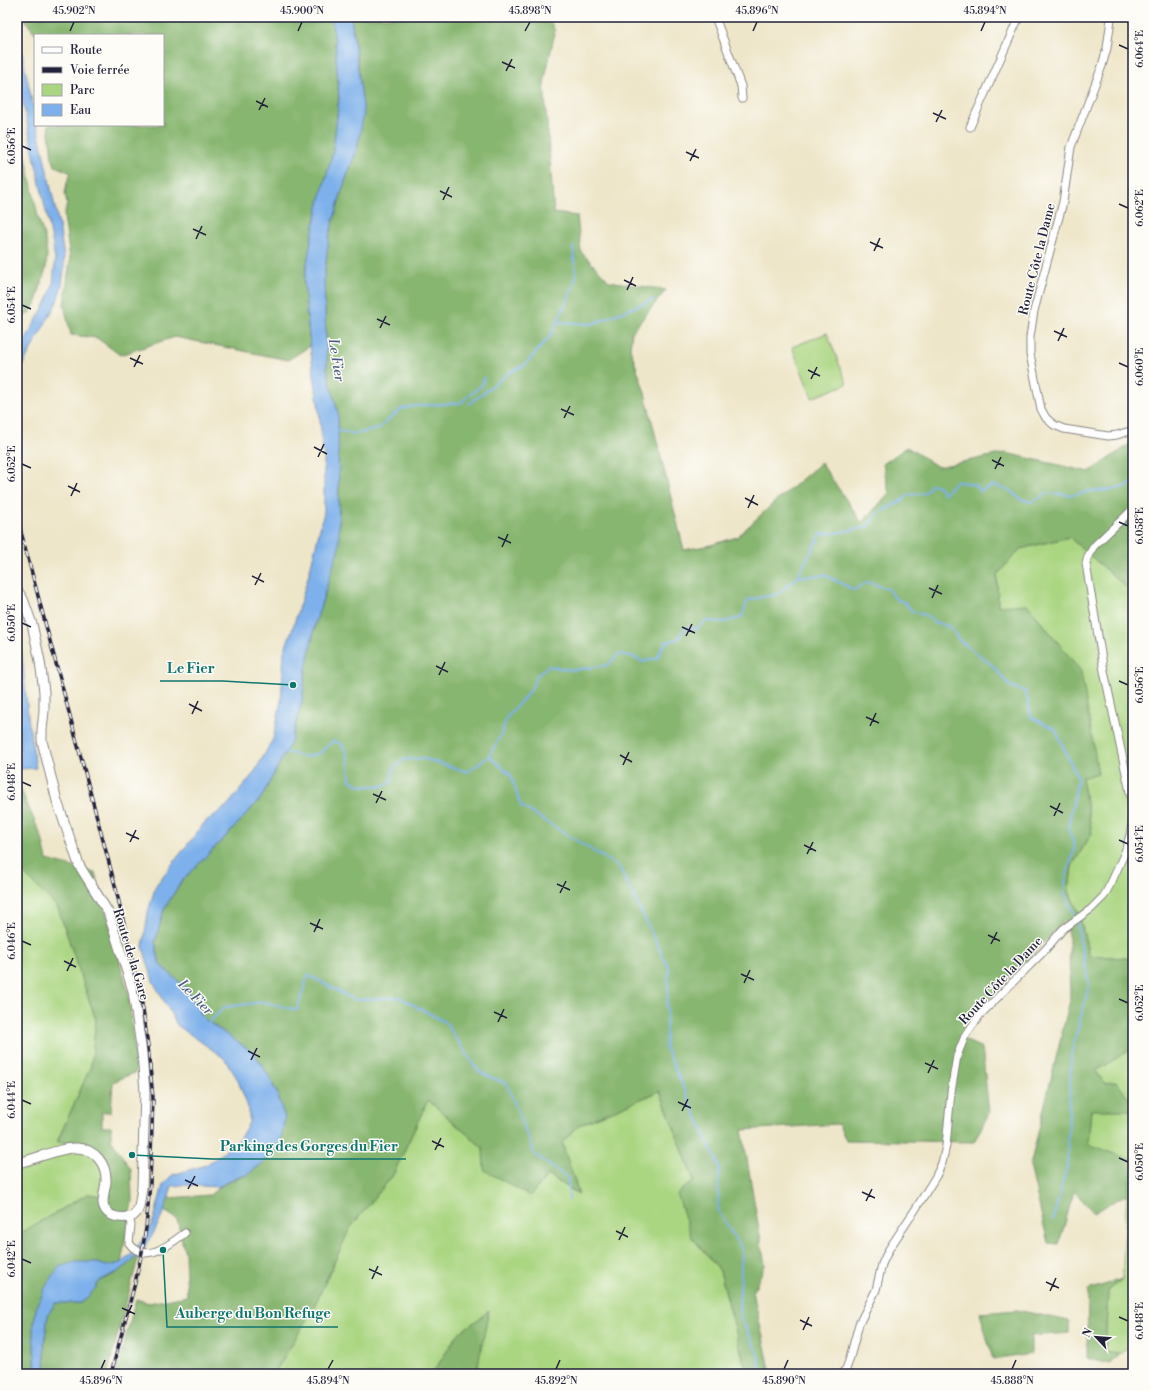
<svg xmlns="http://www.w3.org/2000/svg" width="1150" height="1391" viewBox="0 0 1150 1391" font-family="'Libre Bodoni',serif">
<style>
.green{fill:#aad581;stroke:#667c5e}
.forest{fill:#87b66f;stroke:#546c55}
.water{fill:#7eb1eb;stroke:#506a93}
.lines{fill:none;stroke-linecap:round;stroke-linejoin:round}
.stream{stroke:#7eb1eb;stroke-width:2}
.minor-casing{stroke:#888482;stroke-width:9}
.tertiary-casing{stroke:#888482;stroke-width:11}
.minor{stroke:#fff;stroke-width:7}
.tertiary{stroke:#fff;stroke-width:9}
.rail-casing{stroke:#22223b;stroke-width:3.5}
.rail{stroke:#fdfcf7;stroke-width:2;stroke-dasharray:6;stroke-linecap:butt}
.ticks{fill:none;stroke:#22223b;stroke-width:1.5}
.labels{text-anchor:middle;stroke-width:3;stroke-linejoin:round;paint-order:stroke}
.street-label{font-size:13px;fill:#22223b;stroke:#fdfcf7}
.water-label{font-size:14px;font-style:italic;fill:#475b81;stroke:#fdfcf7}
.leader{fill:none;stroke:#0f766e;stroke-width:1.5}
.callout-dot{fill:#0f766e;stroke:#fdfcf7;stroke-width:1.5}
.callout-label{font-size:14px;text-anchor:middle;font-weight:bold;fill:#0f766e;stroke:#fdfcf7;stroke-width:3;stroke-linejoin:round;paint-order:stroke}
.neatline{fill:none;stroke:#22223b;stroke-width:1.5}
.ticks-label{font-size:10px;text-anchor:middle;fill:#22223b}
</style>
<rect width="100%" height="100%" fill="#fdfcf7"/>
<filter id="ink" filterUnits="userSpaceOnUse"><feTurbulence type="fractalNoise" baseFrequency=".025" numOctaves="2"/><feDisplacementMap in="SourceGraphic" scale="8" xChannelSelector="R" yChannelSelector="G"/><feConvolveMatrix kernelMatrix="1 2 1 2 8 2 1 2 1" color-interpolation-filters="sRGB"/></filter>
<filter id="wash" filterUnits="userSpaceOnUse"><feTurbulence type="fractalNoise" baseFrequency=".012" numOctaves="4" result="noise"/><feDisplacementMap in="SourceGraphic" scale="16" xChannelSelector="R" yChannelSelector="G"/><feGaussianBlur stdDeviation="0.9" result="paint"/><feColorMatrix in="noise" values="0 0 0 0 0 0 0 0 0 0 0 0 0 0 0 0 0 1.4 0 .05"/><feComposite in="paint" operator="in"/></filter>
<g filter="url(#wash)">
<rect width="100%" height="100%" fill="#eee6c9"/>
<path class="green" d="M 827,333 L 847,384 L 812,398 L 792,347 Z
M 1069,537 L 1133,593 L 1133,686 L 1130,687 L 1133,697 L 1133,959 L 1089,955 L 1079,914 L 1069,891 L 1072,866 L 1092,833 L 1082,777 L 1098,773 L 998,606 L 997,575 L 1020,549 Z
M 17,862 L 20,870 L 58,908 L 96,1020 L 91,1066 L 57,1142 L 87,1142 L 106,1158 L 111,1198 L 88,1194 L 17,1235 Z
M 1133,1037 L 1133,1103 L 1116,1082 L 1104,1083 L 1096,1071 L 1131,1049 Z
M 660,1091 L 694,1180 L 691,1236 L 720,1271 L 747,1374 L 476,1374 L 488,1312 L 458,1334 L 432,1374 L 274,1374 L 312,1311 L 350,1228 L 393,1175 L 428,1100 L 483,1148 L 548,1175 L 578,1194 L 562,1143 L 579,1125 Z
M 1091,1109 L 1133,1110 L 1133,1161 L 1088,1145 Z
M 1133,1169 L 1133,1344 L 1119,1353 L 1105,1353 L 1108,1290 L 1122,1279 L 1127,1194 Z"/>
<path class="forest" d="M 24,17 L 331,17 L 335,41 L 339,98 L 333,152 L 320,199 L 311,240 L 304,282 L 310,346 L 288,360 L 175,337 L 120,355 L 97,338 L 71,335 L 64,305 L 70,259 L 64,216 L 67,204 L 65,194 L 67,182 L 71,173 L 55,166 L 52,157 L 48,125 L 163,125 L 163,35 L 39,35 C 32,32 28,24 24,17 Z
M 351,17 L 548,17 L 555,31 L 544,83 L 554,213 L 577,216 L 581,252 L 609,281 L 666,290 L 632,332 L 630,348 L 645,393 L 684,550 L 711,545 L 737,537 L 777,500 L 821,463 L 862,523 L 889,493 L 883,464 L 907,447 L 938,467 L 1006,453 L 1089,472 L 1133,442 L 1133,593 L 1069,537 L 1020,549 L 997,575 L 998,606 L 1027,604 L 1081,671 L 1098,773 L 1082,778 L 1092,833 L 1072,866 L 1069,891 L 1079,914 L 1089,955 L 1133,959 L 1133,1037 L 1131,1049 L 1096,1071 L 1104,1083 L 1116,1082 L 1133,1103 L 1133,1110 L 1091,1110 L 1088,1144 L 1133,1161 L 1133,1169 L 1127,1194 L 1094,1213 L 1074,1191 L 1059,1244 L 1048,1243 L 1030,1166 L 1070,1000 L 1069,939 L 1064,921 L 968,1022 L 960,1038 L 982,1048 L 989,1113 L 974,1142 L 846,1140 L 838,1124 L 742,1130 L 765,1265 L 753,1292 L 771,1374 L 747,1374 L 720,1271 L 691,1236 L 677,1194 L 694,1180 L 660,1091 L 579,1125 L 562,1143 L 579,1194 L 548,1175 L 530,1196 L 484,1170 L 483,1148 L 428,1100 L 393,1175 L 350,1228 L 312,1311 L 274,1374 L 116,1374 L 136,1299 L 149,1303 L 187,1296 L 185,1254 L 177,1219 L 163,1210 L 169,1198 L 210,1195 C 221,1185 232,1179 247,1175 L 285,1119 L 278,1095 L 267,1073 L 254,1053 L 204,1019 L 185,987 L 160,965 L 155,942 L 164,909 L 181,882 L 233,829 L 261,798 L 291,742 L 302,701 L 306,669 L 315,624 L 327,587 L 339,518 L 338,414 L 327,370 L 324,279 L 329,236 L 343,187 L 357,149 L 358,66 Z
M 17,113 L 38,217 L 45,239 L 47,254 L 46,268 L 36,302 L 30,313 L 21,318 L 17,316 L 17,231 L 20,218 L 20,185 L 17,173 Z
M 17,781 L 42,838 L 47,860 L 95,873 L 129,995 L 136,1072 L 113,1082 L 111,1112 L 102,1112 L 102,1127 L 111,1127 L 111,1140 L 131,1169 L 132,1201 L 121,1264 L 107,1266 L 94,1262 L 45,1288 L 36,1310 L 33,1330 L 36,1374 L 17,1374 L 17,1235 L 88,1194 L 111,1197 L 106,1158 L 87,1142 L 57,1142 L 91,1066 L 96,1020 L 58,908 L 20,870 L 17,862 Z
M 139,1255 L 107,1374 L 46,1374 L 44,1344 L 48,1315 L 55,1303 L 81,1303 L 93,1291 L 100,1281 L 113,1275 L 125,1267 Z
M 1122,1279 L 1108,1290 L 1105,1353 L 1119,1353 L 1110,1364 L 1087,1358 L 1088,1290 Z
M 1017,1310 L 1069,1321 L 1069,1333 L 1031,1336 L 1031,1354 L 993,1360 L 980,1313 Z
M 489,1311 L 476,1374 L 432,1374 L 458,1334 Z"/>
<path class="water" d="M 331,17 L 351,17 L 364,113 L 357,149 L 343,187 L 329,236 L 324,279 L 327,370 L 338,413 L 339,547 L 315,624 L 306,669 L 302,701 L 291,742 L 261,798 L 233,829 L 181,882 L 164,909 L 155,942 L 160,965 L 185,987 L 204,1019 L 254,1053 L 267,1073 L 278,1095 L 285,1119 L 280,1143 L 263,1163 L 247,1175 L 235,1178 L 218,1187 L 185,1185 L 172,1186 C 164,1215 150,1249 125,1267 C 118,1273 109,1275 101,1280 C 97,1283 96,1289 92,1292 C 89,1296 85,1299 81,1303 L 55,1303 L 48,1315 L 44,1344 L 46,1374 L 36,1374 L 33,1330 L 36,1309 L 45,1288 L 59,1267 L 75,1262 L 94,1262 L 107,1266 L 121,1263 L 133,1253 L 149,1230 L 154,1219 L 163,1185 L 172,1175 L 206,1165 L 223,1153 L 239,1139 L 249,1123 L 249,1110 L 237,1078 L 224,1058 L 177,1025 L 153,981 L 143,947 L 148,912 L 156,885 L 205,822 L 227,806 L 254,773 L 273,739 L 281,702 L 284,652 L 293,627 L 309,574 L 324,512 L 324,459 L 319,411 L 310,346 L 304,282 L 311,240 L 320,199 L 333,152 L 339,98 L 335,41 Z
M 17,30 L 35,115 L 35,125 L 37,125 L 59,225 L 64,257 L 64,270 L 62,286 L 56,304 L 17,375 L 17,355 L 47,301 L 53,284 L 55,261 L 53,245 L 17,75 Z
M 17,630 L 21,647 L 29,724 L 36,768 L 20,769 L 20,738 L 17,715 Z"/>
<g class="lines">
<path class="stream" d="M 17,19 L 18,18
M 558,322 L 592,324 L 655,299
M 469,404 L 510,372 L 525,365 L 551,335 L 568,299 L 576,278 L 573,247
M 336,430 L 355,434 L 378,429 L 401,409 L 415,406 L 460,403 L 482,385 L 484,378
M 797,577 L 825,575 L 854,590 L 868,582 L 888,589 L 897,600 L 904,602 L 912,611 L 927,616 L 932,621 L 950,627 L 959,640 L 991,664 L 1010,686 L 1026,692 L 1031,717 L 1055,729 L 1078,778 L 1068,828 L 1075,847 L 1065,880 L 1064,893 L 1074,915
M 283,751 L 304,757 L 320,753 L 333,741 L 342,744 L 348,756 L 350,780 L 361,786 L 382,786 L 392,782 L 392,771 L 403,760 L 422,758 L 468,772 L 489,756 L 501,735 L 507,717 L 531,690 L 537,675 L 548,666 L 573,670 L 608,665 L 619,654 L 631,656 L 643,662 L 657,658 L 666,642 L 678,639 L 685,628 L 696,629 L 706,621 L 725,622 L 742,617 L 748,600 L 778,594 L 797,577 L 821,534 L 835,533 L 868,527 L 877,514 L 903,500 L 907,495 L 925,493 L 932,484 L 940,487 L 944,494 L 956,481 L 975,485 L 980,491 L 994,485 L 1013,492 L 1020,499 L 1032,502 L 1047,493 L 1073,495 L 1091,491 L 1111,490 L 1128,486 L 1133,482
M 489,756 L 511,775 L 521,806 L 619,867 L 669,968 L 665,1047 L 719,1166 L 718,1211 L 742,1249 L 739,1313 L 758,1354 L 762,1374
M 208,1023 L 225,1007 L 264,1002 L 297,1010 L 308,975 L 355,1000 L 399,997 L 445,1022 L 479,1072 L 507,1084 L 535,1155 L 568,1178 L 569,1200
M 1053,1220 L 1067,1167 L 1071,1055 L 1089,985 L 1077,924"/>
</g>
</g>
<g filter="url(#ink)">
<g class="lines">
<defs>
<path id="minor" d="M 715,17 L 741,86 L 742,98
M 1111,19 L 1107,48 L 1102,66 L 1071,147 L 1063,202 L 1034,311 L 1030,337 L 1030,354 L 1041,409 L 1046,418 L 1054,425 L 1064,429 L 1108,436 L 1117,435 L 1133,430
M 970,127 L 1019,17
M 1133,509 L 1094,546 L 1088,556 L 1086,564 L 1104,671 L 1133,806
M 129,1217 L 131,1225 L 129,1243 C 145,1265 169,1245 185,1233
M 841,1374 L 846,1369 L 849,1361 L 859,1324 L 876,1290 L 882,1264 L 889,1249 L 915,1210 L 936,1176 L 942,1163 L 946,1146 L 951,1092 L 957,1056 L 965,1036 L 980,1015 L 1045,950 L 1063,929 L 1091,909 L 1104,896 L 1112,881 L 1125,852 L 1130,835 L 1133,819"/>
<path id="tertiary" d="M 17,590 L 23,599 L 32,624 L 40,661 L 44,692 L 44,711 L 42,730 L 42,741 L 57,801 L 79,865 L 108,912 L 133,991 L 142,1053 L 145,1092 L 142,1188 L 139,1207 L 137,1212 L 133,1216 C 122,1219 105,1218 103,1203 C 103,1196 105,1189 106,1182 C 107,1164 95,1149 77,1148 C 60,1147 35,1160 17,1163"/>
</defs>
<use href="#minor" class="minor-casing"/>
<use href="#tertiary" class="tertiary-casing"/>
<use href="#minor" class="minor"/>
<use href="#tertiary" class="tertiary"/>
<defs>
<path id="rail" d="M 17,517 L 116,889 L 143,1009 L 148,1046 L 153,1098 L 150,1183 L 146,1228 L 142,1252 L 135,1283 L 111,1374"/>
</defs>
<use href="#rail" class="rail-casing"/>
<use href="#rail" class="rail"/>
</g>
</g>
<path class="ticks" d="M 70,31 L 74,22M 298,31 L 302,22M 525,31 L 530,22M 753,31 L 757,22M 981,31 L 985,22M 1119,45 L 1128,49M 502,62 L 515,68M 506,71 L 512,59M 256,101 L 268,107M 259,110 L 265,98M 933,113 L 946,119M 936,122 L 942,110M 22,146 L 31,150M 686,152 L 699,158M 690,161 L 696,149M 440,191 L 452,197M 443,200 L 449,187M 1119,204 L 1128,208M 193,229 L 206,235M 196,239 L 202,226M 870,242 L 883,248M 874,251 L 880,238M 624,280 L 636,286M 627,290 L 633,277M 22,305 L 31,309M 377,319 L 390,325M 380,328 L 386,316M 1054,331 L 1067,337M 1058,341 L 1064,328M 130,358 L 143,364M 1119,363 L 1128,367M 134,367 L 140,355M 808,370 L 820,376M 811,379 L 817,367M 561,409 L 574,415M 564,418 L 570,406M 314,447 L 327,454M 318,457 L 324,444M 992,460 L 1004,466M 22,464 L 31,468M 995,469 L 1001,457M 68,486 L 80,492M 71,496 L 77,483M 745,498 L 758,505M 748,508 L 754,495M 1119,522 L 1128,526M 498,537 L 511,543M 502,547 L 508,534M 252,576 L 264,582M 255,585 L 261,573M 929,588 L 942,594M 932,598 L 938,585M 22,623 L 31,627M 682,627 L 695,633M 686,636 L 692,624M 436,666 L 448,672M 439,675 L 445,662M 1119,681 L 1128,685M 189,704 L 202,711M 192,714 L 198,701M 866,717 L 879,723M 870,726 L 876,713M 620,755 L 632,762M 623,765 L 629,752M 22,782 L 31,786M 373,794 L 386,800M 376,803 L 382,791M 1050,806 L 1063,813M 1054,816 L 1060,803M 126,833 L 139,839M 1119,840 L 1128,844M 130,842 L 136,830M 804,845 L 816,851M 807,854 L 813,842M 557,884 L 570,890M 560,893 L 566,881M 310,923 L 323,929M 314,932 L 320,919M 988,935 L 1000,941M 22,941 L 31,945M 991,944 L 997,932M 64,961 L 76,967M 67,971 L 73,958M 741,974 L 754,980M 744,983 L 750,970M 1119,999 L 1128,1003M 494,1012 L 507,1018M 498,1022 L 504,1009M 248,1051 L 260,1057M 251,1060 L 257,1048M 925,1063 L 938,1069M 928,1073 L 934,1060M 22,1100 L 31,1104M 678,1102 L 691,1108M 682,1111 L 688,1099M 432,1141 L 444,1147M 435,1150 L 441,1138M 1119,1158 L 1128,1162M 185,1180 L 198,1186M 188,1189 L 195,1176M 862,1192 L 875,1198M 866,1201 L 872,1189M 616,1231 L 628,1237M 619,1240 L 625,1227M 22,1259 L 31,1263M 369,1269 L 382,1275M 372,1279 L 378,1266M 1046,1282 L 1059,1288M 1050,1291 L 1056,1278M 122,1308 L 135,1314M 126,1317 L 132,1305M 1119,1317 L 1128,1321M 800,1320 L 812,1326M 803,1330 L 809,1317M 101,1369 L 105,1360M 328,1369 L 333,1360M 556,1369 L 560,1360M 784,1369 L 788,1360M 1012,1369 L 1016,1360"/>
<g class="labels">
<g class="street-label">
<text transform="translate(1036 259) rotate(-76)" y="5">Route Côte la Dame</text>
<text transform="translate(132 954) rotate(73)" y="5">Route de la Gare</text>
<text transform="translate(1000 980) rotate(-47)" y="5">Route Côte la Dame</text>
</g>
<g class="water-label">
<text transform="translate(337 360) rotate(81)" y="5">Le Fier</text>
<text transform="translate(196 997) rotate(46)" y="5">Le Fier</text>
</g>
</g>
<path class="leader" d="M293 685L223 681H160M132 1155L212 1159H406M163 1250L167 1327H338"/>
<g class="callout-dot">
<circle cx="293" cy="685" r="4"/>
<circle cx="132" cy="1155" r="4"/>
<circle cx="163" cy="1250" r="4"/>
</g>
<g class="callout-label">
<text x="191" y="673">Le Fier</text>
<text x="309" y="1151">Parking des Gorges du Fier</text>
<text x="253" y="1318">Auberge du Bon Refuge</text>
</g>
<rect width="1150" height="1391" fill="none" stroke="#fdfcf7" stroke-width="44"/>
<rect x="34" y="34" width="130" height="92" fill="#fdfcf7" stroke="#a5a5ac"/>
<rect x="42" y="47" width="20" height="6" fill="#ffffff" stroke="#a5a5ac"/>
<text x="70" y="54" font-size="12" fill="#22223b">Route</text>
<rect x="42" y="67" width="20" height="6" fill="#22223b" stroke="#a5a5ac"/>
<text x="70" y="74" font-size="12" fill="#22223b">Voie ferrée</text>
<rect x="42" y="84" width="20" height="12" fill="#aad581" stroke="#a5a5ac"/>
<text x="70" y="94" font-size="12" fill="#22223b">Parc</text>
<rect x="42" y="104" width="20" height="12" fill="#7eb1eb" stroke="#a5a5ac"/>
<text x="70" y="114" font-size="12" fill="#22223b">Eau</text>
<g transform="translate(1096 1337) rotate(296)" stroke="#fdfcf7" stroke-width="3" paint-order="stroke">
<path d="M0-3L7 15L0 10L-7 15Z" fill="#22223b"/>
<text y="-6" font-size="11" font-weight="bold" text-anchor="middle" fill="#22223b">N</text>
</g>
<rect x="22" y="22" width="1106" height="1347" class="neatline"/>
<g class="ticks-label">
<text x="74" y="14">45.902°N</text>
<text x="302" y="14">45.900°N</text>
<text x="530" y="14">45.898°N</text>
<text x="757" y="14">45.896°N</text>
<text x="985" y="14">45.894°N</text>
<text transform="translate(1139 49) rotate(-90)" y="4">6.064°E</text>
<text transform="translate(11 146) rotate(-90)" y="4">6.056°E</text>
<text transform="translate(1139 208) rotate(-90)" y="4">6.062°E</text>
<text transform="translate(11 305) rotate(-90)" y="4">6.054°E</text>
<text transform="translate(1139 367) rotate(-90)" y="4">6.060°E</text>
<text transform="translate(11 464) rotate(-90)" y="4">6.052°E</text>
<text transform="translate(1139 526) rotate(-90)" y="4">6.058°E</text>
<text transform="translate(11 623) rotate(-90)" y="4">6.050°E</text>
<text transform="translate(1139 685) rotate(-90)" y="4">6.056°E</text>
<text transform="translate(11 782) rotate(-90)" y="4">6.048°E</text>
<text transform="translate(1139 844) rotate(-90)" y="4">6.054°E</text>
<text transform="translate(11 941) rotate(-90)" y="4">6.046°E</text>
<text transform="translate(1139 1003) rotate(-90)" y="4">6.052°E</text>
<text transform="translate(11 1100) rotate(-90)" y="4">6.044°E</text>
<text transform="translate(1139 1162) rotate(-90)" y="4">6.050°E</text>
<text transform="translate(11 1259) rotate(-90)" y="4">6.042°E</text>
<text transform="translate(1139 1321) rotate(-90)" y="4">6.048°E</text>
<text x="101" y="1384">45.896°N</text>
<text x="328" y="1384">45.894°N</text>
<text x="556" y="1384">45.892°N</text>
<text x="784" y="1384">45.890°N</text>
<text x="1012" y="1384">45.888°N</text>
</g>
</svg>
